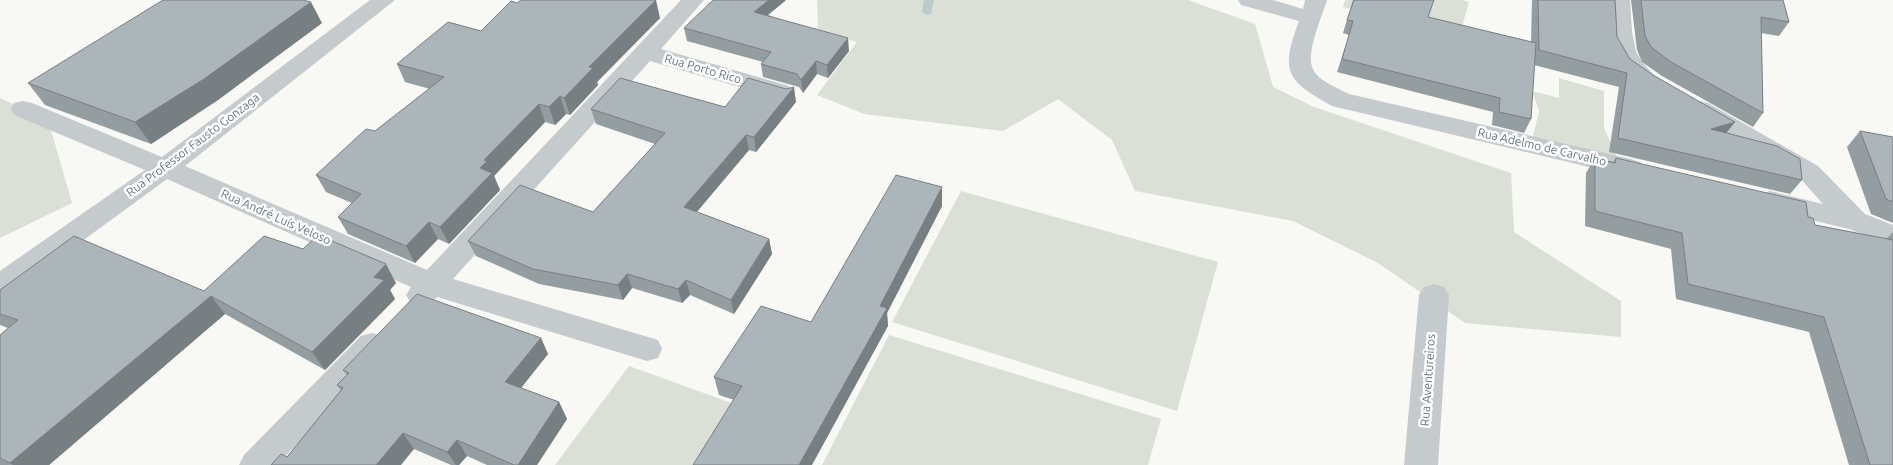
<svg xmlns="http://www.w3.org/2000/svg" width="1893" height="465" viewBox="0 0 1893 465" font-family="Ubuntu,sans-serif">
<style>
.green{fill:#dae0d5}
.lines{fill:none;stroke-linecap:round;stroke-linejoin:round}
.stream{fill:#bccace;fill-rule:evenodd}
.street{fill:#c5cacd;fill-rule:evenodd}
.wall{fill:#949da0}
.shaded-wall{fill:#787f82}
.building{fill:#acb6ba;stroke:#787f82}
.labels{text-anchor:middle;stroke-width:5;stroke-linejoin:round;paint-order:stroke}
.street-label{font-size:12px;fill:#617682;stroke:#fff}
</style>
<rect width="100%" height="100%" fill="#f8f8f5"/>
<path class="green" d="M 817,0 L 1188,0 L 1255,24 L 1273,87 L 1314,107 L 1511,173 L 1514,232 L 1621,301 L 1621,337 L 1465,323 L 1378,263 L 1293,221 L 1135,191 L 1112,140 L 1058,99 L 1003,131 L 864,114 L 817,95 L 857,42 L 818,30 Z
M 1345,0 L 1462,0 L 1469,2 L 1462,26 L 1450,32 L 1343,7 Z
M 1559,78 L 1604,91 L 1604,128 L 1617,158 L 1533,137 L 1539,111 L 1532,91 L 1559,98 Z
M 0,98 L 48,120 L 72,203 L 0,238 Z
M 961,191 L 1218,262 L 1177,411 L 892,322 Z
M 889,335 L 1161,419 L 1148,465 L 822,465 Z
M 629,366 L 737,405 L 699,465 L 555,465 Z"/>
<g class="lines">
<path class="stream" d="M 924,0 L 934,0 L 931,14 L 927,15 L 922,12 Z"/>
<path class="street" d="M 370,0 L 395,0 L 185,166 L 427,270 L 681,0 L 704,0 L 661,49 L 789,86 L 792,91 L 789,96 L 780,99 L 650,61 L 453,279 L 658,340 L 662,349 L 658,358 L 647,361 L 437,297 C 429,306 422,307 411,303 L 406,295 L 411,287 L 167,179 L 10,294 L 0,297 L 0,271 L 145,170 L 14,115 L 11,109 L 14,103 L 23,101 L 32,103 L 162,157 Z
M 1238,0 L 1273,0 L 1303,9 L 1305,0 L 1327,0 C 1322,17 1305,54 1313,69 C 1318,81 1338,88 1349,94 L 1631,159 L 1640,162 L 1644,168 L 1640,174 L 1631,177 L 1332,106 C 1286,80 1280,72 1299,21 L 1241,5 Z
M 1608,0 L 1630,0 L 1632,32 L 1636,52 L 1643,63 L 1655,76 L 1651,81 C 1610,92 1609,25 1608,0 Z
M 1699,101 L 1708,103 L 1818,166 L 1865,214 L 1893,225 L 1893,246 L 1849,229 L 1761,208 L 1757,201 L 1761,194 L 1770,191 L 1823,204 L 1800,178 L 1690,115 L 1687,109 L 1690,103 Z
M 1434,284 L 1444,287 L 1449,295 L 1438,465 L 1404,465 L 1419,295 L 1424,287 Z
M 372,333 L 383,336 L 387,345 L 383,354 L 277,465 L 239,465 L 244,455 L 361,336 Z"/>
</g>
<path class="wall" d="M 786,0 L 768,15 L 849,51 L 828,78 L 817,74 L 803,93 L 799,87 L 763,77 L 761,64 L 763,62 L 687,41 L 684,28 L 715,1 Z
M 1353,0 L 1531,42 L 1532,0 L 1615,0 L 1617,37 L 1630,59 L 1727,133 L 1802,180 L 1790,194 L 1609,152 L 1619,87 L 1534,65 L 1531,119 L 1524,133 L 1492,125 L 1493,112 L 1337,72 L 1349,35 L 1343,33 Z
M 1631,0 L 1783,0 L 1789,22 L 1779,36 L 1761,33 L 1763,113 L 1753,127 L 1662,76 L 1642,62 L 1637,50 Z
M 517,3 L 660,18 L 597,82 L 598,85 L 570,115 L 566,114 L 555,125 L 545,122 L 494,176 L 500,190 L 449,244 L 438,239 L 415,263 L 348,234 L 338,217 L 352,203 L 326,192 L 316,175 L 375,131 L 430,89 L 405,82 L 397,64 L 481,31 Z
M 322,23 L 218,100 L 151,144 L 45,105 L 28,83 Z
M 796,102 L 756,152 L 749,150 L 697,212 L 769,239 L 772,254 L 734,314 L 690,295 L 682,303 L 632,288 L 623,300 L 539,284 L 476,256 L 468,241 L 593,212 L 655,144 L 596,124 L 591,109 L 725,107 Z
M 1860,131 L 1893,137 L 1893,223 L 1871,214 L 1847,147 Z
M 1595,158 L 1613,162 L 1616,158 L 1808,217 L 1815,225 L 1886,239 L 1893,232 L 1893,465 L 1849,465 L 1809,332 L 1676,299 L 1671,249 L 1585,226 L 1586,173 Z
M 942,187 L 942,206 L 887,313 L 888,326 L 734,400 L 719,395 L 714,377 L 811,322 Z
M 396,283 L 390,290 L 395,299 L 325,370 L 225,314 L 49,465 L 0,465 L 0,335 L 8,328 L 0,325 L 0,290 L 204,291 Z
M 541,338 L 548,354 L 521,388 L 559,402 L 567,419 L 537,465 L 487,465 L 467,456 L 459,465 L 451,465 L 414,449 L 271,465 L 287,457 L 341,390 L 337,385 L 347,375 L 343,370 Z"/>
<path class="shaded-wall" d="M 656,0 L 660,18 L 597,82 L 598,85 L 570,115 L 564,98 L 589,67 Z
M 769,0 L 786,0 L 757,24 L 754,12 Z
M 311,2 L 322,23 L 218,100 L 151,144 L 135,122 Z
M 848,38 L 849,51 L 828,78 L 827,65 Z
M 816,61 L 817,74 L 803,93 L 801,80 Z
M 794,87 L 796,102 L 756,152 L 754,137 Z
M 560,96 L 566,114 L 555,125 L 549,107 Z
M 539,104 L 545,122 L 494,176 L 500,190 L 449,244 L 440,227 L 480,168 L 484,160 Z
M 1735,122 L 1724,136 L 1711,129 Z
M 746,135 L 749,150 L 688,222 L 684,207 Z
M 942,187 L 942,206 L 887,313 L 888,326 L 812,465 L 799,465 L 880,306 Z
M 429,222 L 438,239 L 415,263 L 406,246 Z
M 769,239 L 772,254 L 734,314 L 731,300 Z
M 386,264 L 396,283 L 390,290 L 395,299 L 325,370 L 312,352 L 374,277 Z
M 627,274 L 632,288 L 623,300 L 618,285 Z
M 686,280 L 690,295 L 682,303 L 678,289 Z
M 211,296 L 225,314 L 49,465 L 13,465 L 10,463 Z
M 541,338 L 548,354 L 513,398 L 505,382 Z
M 559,402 L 567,419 L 537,465 L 518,465 Z
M 403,433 L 414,449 L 401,465 L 376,465 Z
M 457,440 L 467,456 L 459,465 L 456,465 L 447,452 Z"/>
<path class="building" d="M 163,0 L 303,0 L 311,2 L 204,79 L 135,122 L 28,83 Z
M 521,0 L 656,0 L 589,67 L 593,68 L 564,98 L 560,96 L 549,107 L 539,104 L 484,160 L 487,161 L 480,168 L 492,173 L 440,227 L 429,222 L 406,246 L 338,217 L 361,194 L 316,175 L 366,129 L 375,131 L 444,77 L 397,64 L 448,22 L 481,31 L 511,1 L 517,3 Z
M 713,0 L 769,0 L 754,12 L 848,38 L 827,65 L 816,61 L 801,80 L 797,74 L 761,64 L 771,52 L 684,28 Z
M 1354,0 L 1434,0 L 1428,17 L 1536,43 L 1531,119 L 1499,112 L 1500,98 L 1342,59 L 1353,21 L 1347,20 Z
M 1538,0 L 1615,0 L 1617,37 L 1630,59 L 1653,75 L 1735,122 L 1711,129 L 1777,146 L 1800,159 L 1802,180 L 1618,138 L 1627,73 L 1539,50 Z
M 1641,0 L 1783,0 L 1789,22 L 1761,17 L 1763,113 L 1671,62 L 1651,47 L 1645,36 Z
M 620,78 L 725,107 L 748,78 L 786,89 L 794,87 L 754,137 L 746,135 L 684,207 L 769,239 L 731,300 L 686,280 L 678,289 L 627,274 L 618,285 L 533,269 L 468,241 L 520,185 L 593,212 L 665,133 L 591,109 Z
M 1860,131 L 1893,137 L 1893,202 L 1886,199 Z
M 1595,158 L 1615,163 L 1616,158 L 1806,202 L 1808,217 L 1813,218 L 1815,225 L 1893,240 L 1893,465 L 1870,465 L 1824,317 L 1688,284 L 1682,233 L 1595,211 Z
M 896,175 L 942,187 L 880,306 L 887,308 L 799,465 L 693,465 L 742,386 L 714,377 L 761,306 L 811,322 Z
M 318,235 L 386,264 L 374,277 L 384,280 L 312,352 L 211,296 L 10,463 L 0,458 L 0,335 L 18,320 L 0,314 L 0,290 L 74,236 L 204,291 L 264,236 L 303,249 Z
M 417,294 L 541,338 L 505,382 L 559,402 L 518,465 L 514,465 L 457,440 L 447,452 L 403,433 L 376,465 L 271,465 L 281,454 L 287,457 L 343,388 L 337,385 L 349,373 L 343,370 Z"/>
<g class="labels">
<g class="street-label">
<text transform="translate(703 69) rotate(16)" y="4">Rua Porto Rico</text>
<text transform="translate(193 145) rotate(-37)" y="4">Rua Professor Fausto Gonzaga</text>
<text transform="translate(1542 147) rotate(13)" y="4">Rua Adelmo de Carvalho</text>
<text transform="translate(276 217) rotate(24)" y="4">Rua André Luís Veloso</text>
<text transform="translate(1428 380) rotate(-86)" y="4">Rua Aventureiros</text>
</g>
</g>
</svg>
